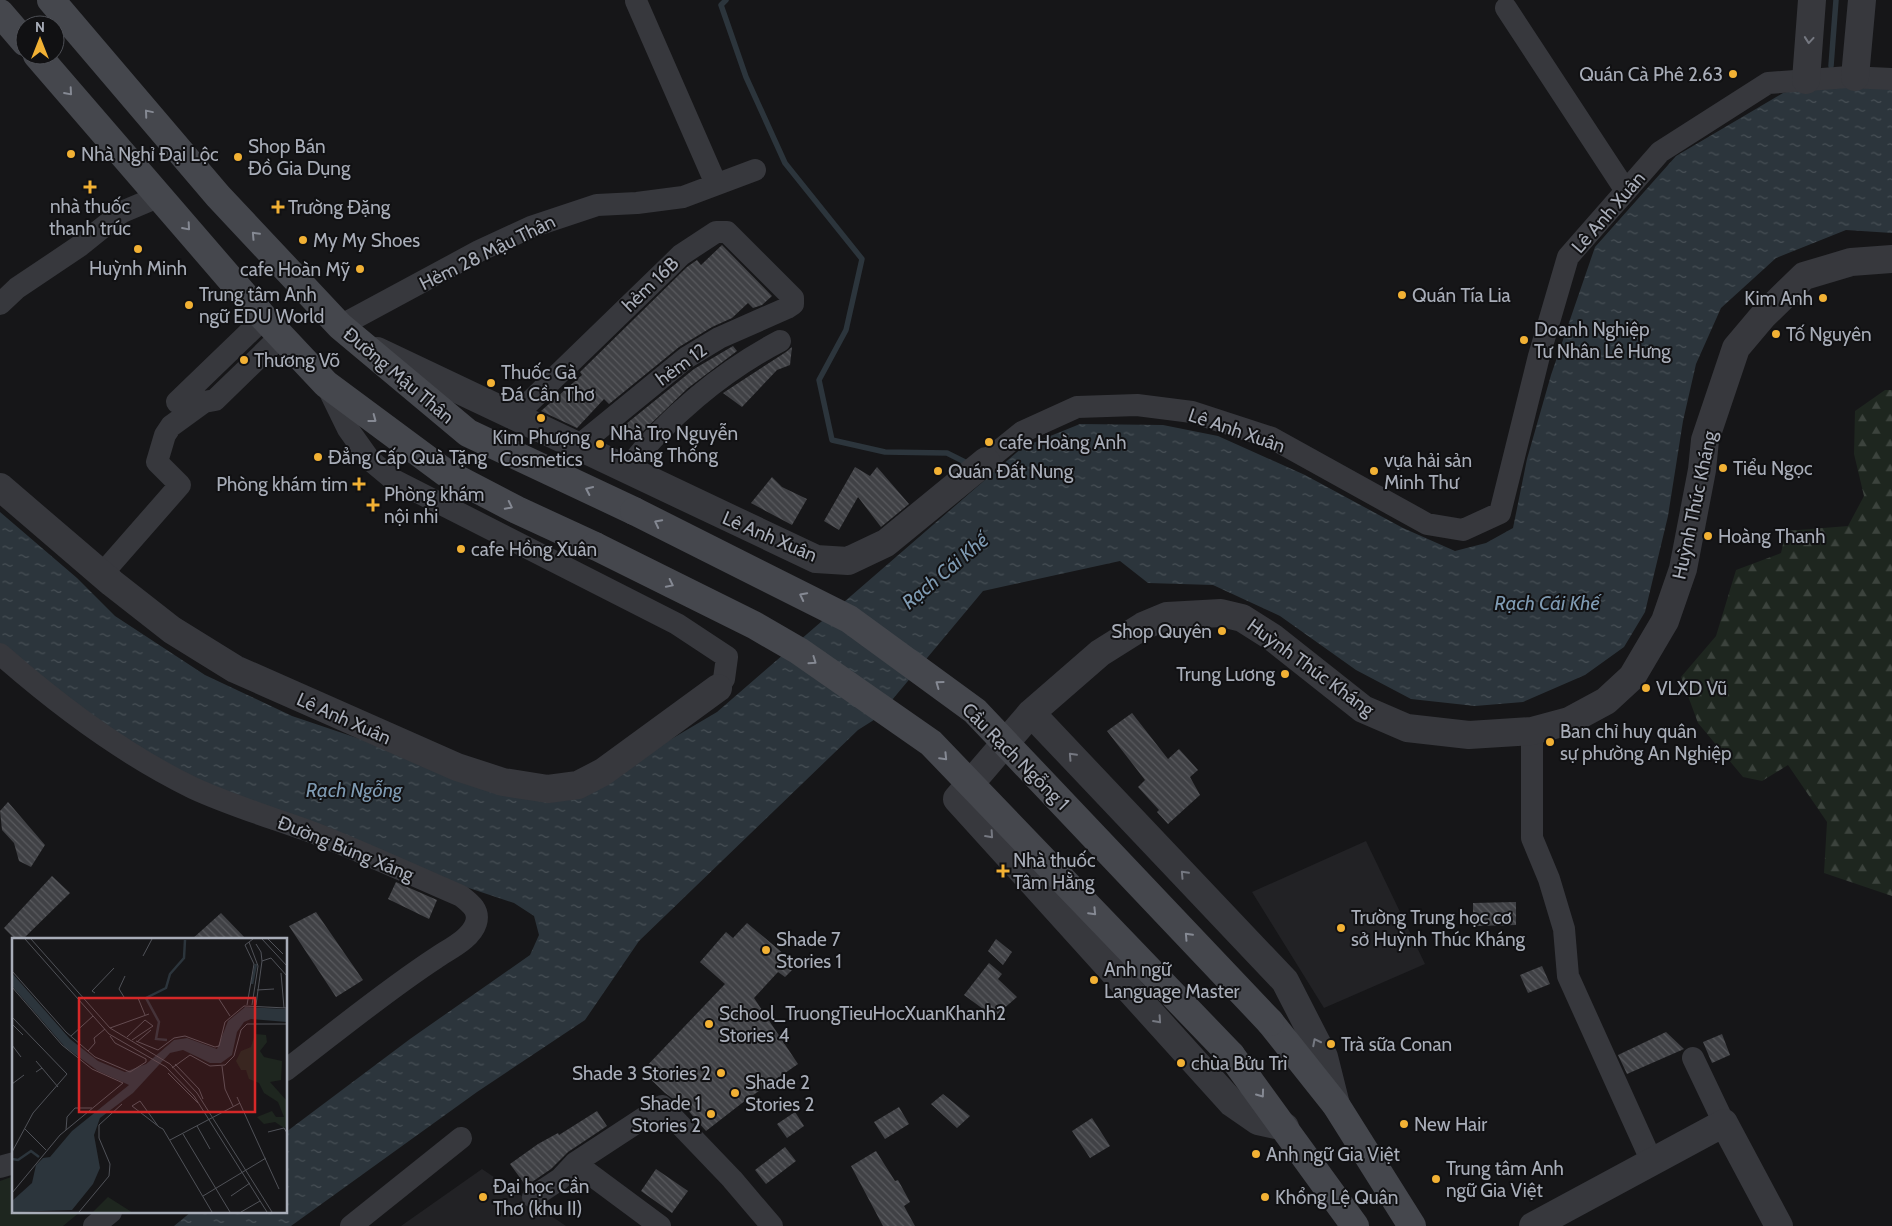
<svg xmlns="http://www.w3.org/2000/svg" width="1892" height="1226" viewBox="0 0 1892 1226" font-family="Cabin,sans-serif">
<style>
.built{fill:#222225}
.forest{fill:url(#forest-firs)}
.green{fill:#1e261f}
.water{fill:url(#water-ripples)}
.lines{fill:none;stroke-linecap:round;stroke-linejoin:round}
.stream{stroke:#2c353c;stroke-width:5.5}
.building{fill:url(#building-back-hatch)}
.minor{stroke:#37383d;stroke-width:22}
.tertiary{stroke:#37383d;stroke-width:28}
.secondary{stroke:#45474d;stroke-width:28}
.secondary-bridge{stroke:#45474d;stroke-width:28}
.oneway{stroke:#757881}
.oneway2{stroke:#858993}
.poi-dot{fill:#f2b134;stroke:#111113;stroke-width:2}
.labels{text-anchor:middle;stroke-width:4;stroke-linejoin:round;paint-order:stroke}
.poi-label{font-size:19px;fill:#a8adb8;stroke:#111113;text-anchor:start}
.street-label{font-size:19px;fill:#a8adb8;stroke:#111113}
.water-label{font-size:20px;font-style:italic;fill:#7f9bb3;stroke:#111113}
.inset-river{fill:none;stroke:#2c353c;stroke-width:2.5}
.inset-road{fill:none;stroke:#505258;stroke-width:1}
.view{fill:#d62828;fill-opacity:0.15;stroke:#d62828;stroke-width:2.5}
.inset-edge{fill:none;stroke:#a8adb8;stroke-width:2.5}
</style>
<defs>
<pattern id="forest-firs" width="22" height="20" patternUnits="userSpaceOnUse" patternTransform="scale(1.25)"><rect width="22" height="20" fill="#1e261f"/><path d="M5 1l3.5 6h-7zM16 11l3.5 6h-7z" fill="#3c433d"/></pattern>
<pattern id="water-ripples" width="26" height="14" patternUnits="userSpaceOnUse" patternTransform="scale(1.25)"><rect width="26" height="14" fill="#2c353c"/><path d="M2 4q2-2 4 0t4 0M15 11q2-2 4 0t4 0" fill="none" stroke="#485056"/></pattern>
<pattern id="building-back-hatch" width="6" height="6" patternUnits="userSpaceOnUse" patternTransform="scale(1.25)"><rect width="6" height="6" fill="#404145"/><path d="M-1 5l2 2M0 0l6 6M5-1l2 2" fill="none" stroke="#595a5e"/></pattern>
</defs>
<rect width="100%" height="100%" fill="#161618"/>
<path class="built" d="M 1366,841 L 1425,964 L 1324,1008 L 1252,892 Z
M 482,1169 L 566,1226 L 401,1226 Z"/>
<path class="forest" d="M 1885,390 L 1892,390 L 1892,896 L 1824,873 L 1827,822 L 1788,765 L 1762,781 L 1743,777 L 1698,723 L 1681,677 L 1716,636 L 1736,570 L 1781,553 L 1786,531 L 1848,526 L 1864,496 L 1854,454 L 1855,411 Z"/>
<path class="green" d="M 14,1176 L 14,1212 L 80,1212 L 63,1226 L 0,1226 L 0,1181 Z"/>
<path class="water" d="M 1830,81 L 1892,89 L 1892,233 L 1846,230 L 1776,258 L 1721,308 L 1696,364 L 1683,421 L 1668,516 L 1645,612 L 1624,647 L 1585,675 L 1523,702 L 1475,706 L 1411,699 L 1356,670 L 1280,616 L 1213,585 L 1148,583 L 1120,561 L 983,591 L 877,718 L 858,730 L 639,941 L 585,1020 L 477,1092 L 291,1226 L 174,1226 L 191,1212 L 286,1212 L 286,1132 L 410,1039 L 530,955 L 539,935 L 534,916 L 514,903 L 445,880 L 207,788 L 128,744 L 0,645 L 0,512 L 77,578 L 115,616 L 205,675 L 292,716 L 372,743 L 587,789 L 717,712 L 1023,447 L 1080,424 L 1163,425 L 1218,436 L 1305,475 L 1403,528 L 1455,551 L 1486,543 L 1513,528 L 1527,459 L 1551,375 L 1595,247 L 1676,156 L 1783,93 Z"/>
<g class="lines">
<path class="stream" d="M 726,0 L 721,5 L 746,77 L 785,163 L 862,259 L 846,330 L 819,380 L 832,440 L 885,452 L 947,453 L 969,464
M 1831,66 L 1836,0"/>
</g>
<path class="building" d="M 722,245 L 772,296 L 762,305 L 753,308 L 748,303 L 732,318 L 712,327 L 679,347 L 609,404 L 604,399 L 577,428 L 541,411 L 582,375 L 580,372 L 687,267 L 697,260 L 701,265 Z
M 733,346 L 737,351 L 688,388 L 637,437 L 622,432 L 626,424 L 694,369 Z
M 792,347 L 790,365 L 777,370 L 742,407 L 723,393 L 786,352 Z
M 855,467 L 870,476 L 877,467 L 909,504 L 881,527 L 858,497 L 839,530 L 824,521 Z
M 772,477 L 782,487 L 807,499 L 792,525 L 751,503 Z
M 1132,713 L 1168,759 L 1179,749 L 1198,770 L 1190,777 L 1200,795 L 1168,824 L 1157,812 L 1159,810 L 1138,787 L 1145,780 L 1107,731 Z
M 8,802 L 45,845 L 31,867 L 19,861 L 14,843 L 2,830 L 0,811 Z
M 52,876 L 70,893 L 22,940 L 16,940 L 4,928 Z
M 396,882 L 437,900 L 429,919 L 388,899 Z
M 1516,902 L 1516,925 L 1473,926 L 1473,903 Z
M 316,912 L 363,980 L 336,997 L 289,926 Z
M 221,913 L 247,940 L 191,940 Z
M 747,923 L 797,965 L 785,977 L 778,972 L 754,998 L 798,1064 L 746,1100 L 706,1131 L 678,1099 L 676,1101 L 665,1093 L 642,1071 L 725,984 L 700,962 L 726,932 L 733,938 Z
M 996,939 L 1012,952 L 1003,965 L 988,951 Z
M 989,963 L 1002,974 L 998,979 L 1017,997 L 994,1017 L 964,995 Z
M 1542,966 L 1550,984 L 1528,993 L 1520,975 Z
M 1666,1032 L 1684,1049 L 1627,1074 L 1618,1055 Z
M 1722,1034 L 1730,1055 L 1712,1063 L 1703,1042 Z
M 943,1094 L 970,1116 L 957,1128 L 931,1104 Z
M 899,1107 L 909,1124 L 885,1139 L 874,1122 Z
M 597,1111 L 607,1126 L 568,1152 L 551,1169 L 526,1186 L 510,1164 L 538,1144 L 558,1133 L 559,1135 Z
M 795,1112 L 804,1126 L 787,1138 L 777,1124 Z
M 1092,1118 L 1110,1146 L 1090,1158 L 1072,1131 Z
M 785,1147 L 796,1161 L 766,1184 L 755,1170 Z
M 876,1151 L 895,1181 L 898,1180 L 910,1202 L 904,1206 L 915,1226 L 883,1226 L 851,1166 Z
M 656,1169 L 688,1191 L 672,1213 L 641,1191 Z"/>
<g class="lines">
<path class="minor" d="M 636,1 L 716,184
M 1506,8 L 1626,191
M 0,304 L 17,288 L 81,245 L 122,212 L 160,196
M 340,326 L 479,251 L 531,227 L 597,205 L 637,203 L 683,197 L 755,170
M 326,384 L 348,429 L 370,460 L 394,480 L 677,624 L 727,657 L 724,679 L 718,688
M 177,402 L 264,318
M 514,417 L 681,255 L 716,232 L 727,232 L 793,298 L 793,304 L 787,308 L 719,338 L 686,358 L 577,447
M 986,461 L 1022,432 L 1077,407 L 1137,405 L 1192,412 L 1272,438 L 1427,524 L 1463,530 L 1500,513 L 1539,356 L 1568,257 L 1660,152 L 1768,83 L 1849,77 L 1892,79
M 626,470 C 667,418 721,372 780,341
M 102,574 L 180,485 L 157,462 L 165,435 L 171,426 L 204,402 L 215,400 L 281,336
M 0,654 C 58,705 123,754 193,788 C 232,806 273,818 314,833 C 363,852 412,875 461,896 C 470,903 480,910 476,923 C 471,939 449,949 436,958 C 384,992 336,1032 286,1070
M 1532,731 L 1532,838 L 1549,879 L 1564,929 L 1568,976 L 1652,1162
M 1693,1058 L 1724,1123
M 0,1167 L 14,1163
M 533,1197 L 560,1179 L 575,1163
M 94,1226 L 111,1212
M 351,1226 L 461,1138
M 660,1226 L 575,1163 L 662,1106 L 732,1179 L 772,1226"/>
<path class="tertiary" d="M 1855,77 L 1862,0
M 1806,80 L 1812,0
M 377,351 L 816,559 L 848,561 L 886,543 L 986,461
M 0,487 L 112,583 L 172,630 L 235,669 L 457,767 L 503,782 L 548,789 L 578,785 L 603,772 L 718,688
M 1031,713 L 1285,981 L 1324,1057 L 1336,1105
M 1285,1127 L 1258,1121 L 1232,1103 L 957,799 L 1031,713 L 1100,653 L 1143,626 L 1167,616 L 1221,613 L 1242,618 L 1272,637 L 1363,709 L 1407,728 L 1469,735 L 1532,731 L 1569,721 L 1606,701 L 1632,677 L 1665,621 L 1683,569 L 1702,470 L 1705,440 L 1736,348 L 1763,316 L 1804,276 L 1851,262 L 1892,259
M 1533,1226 L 1724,1123 L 1779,1226"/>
<path class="secondary" d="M 51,0 L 218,196 L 340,326 L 468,433 L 634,511
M 0,13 L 25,42
M 37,55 L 264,318 L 326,384 L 446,473 L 517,510 L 595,546
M 1270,1022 L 1336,1105 L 1412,1226
M 1231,1055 L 1355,1226"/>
<path class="secondary-bridge" d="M 634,511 L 849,619 L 975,711 L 1270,1022
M 595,546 L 754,625 L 799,651 L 931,743 L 1231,1055"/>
</g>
<defs><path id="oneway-chevron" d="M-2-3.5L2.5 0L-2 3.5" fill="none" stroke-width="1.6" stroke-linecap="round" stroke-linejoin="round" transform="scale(1.25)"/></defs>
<g class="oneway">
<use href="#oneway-chevron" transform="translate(1809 40) rotate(95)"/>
<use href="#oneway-chevron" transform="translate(1072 756) rotate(-133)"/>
<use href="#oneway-chevron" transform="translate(990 835) rotate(48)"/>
<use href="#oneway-chevron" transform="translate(1184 874) rotate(-133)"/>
<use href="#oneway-chevron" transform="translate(1158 1020) rotate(48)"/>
<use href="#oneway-chevron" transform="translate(1316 1042) rotate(-117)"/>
</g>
<g class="oneway2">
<use href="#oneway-chevron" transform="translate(69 92) rotate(49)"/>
<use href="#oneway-chevron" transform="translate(148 113) rotate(-130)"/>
<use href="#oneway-chevron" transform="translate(187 227) rotate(49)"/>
<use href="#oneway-chevron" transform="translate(255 235) rotate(-133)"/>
<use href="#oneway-chevron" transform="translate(373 419) rotate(37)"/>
<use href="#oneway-chevron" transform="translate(589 490) rotate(-155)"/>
<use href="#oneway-chevron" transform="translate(509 506) rotate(27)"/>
<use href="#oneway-chevron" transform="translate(658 523) rotate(-153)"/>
<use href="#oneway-chevron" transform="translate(670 584) rotate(26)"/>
<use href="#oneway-chevron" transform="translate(803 596) rotate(-153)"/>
<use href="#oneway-chevron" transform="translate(813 661) rotate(35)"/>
<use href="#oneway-chevron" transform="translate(939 684) rotate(-144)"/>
<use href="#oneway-chevron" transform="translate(944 757) rotate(46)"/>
<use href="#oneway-chevron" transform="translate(1093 912) rotate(46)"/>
<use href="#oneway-chevron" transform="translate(1188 936) rotate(-133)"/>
<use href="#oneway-chevron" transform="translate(1261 1094) rotate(54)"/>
</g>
<g class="poi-dot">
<circle cx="1733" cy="74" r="5"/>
<circle cx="71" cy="154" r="5"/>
<circle cx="238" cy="157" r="5"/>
<path d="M87.5 179.5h5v5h5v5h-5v5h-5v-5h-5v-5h5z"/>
<path d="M275.5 199.5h5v5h5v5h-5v5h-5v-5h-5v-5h5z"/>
<circle cx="303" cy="240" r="5"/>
<circle cx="138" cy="249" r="5"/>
<circle cx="360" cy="269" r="5"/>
<circle cx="1402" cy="295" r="5"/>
<circle cx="1823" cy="298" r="5"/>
<circle cx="189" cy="305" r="5"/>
<circle cx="1776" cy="334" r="5"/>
<circle cx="1524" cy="340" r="5"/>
<circle cx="244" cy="360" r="5"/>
<circle cx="491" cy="383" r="5"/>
<circle cx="541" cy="418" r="5"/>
<circle cx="989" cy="442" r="5"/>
<circle cx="600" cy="444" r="5"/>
<circle cx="318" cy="457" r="5"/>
<circle cx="1723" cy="468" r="5"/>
<circle cx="938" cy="471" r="5"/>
<circle cx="1374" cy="471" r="5"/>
<path d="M356.5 476.5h5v5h5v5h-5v5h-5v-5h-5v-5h5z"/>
<path d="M370.5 497.5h5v5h5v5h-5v5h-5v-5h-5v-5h5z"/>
<circle cx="1708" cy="536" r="5"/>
<circle cx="461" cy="549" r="5"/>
<circle cx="1222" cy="631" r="5"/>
<circle cx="1285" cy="674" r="5"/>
<circle cx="1646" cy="688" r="5"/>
<circle cx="1550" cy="742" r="5"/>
<path d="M1000.5 863.5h5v5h5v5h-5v5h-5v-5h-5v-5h5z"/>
<circle cx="1341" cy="928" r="5"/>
<circle cx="766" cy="950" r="5"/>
<circle cx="1094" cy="980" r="5"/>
<circle cx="709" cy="1024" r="5"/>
<circle cx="1331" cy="1044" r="5"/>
<circle cx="1181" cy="1063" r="5"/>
<circle cx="721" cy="1073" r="5"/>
<circle cx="735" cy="1093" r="5"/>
<circle cx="711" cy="1114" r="5"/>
<circle cx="1404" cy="1124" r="5"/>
<circle cx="1256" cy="1154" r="5"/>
<circle cx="1436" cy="1179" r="5"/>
<circle cx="483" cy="1197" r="5"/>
<circle cx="1265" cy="1197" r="5"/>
</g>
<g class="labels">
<g class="poi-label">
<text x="1723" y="81" text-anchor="end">Quán Cà Phê 2.63</text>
<text x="248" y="153">Shop Bán<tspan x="248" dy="22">Đồ Gia Dụng</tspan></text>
<text x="81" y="161">Nhà Nghỉ Đại Lộc</text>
<text x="90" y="213" text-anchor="middle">nhà thuốc<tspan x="90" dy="22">thanh trúc</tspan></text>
<text x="288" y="214">Trường Đặng</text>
<text x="313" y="247">My My Shoes</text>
<text x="138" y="275" text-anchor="middle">Huỳnh Minh</text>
<text x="350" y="276" text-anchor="end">cafe Hoàn Mỹ</text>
<text x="199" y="301">Trung tâm Anh<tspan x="199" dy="22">ngữ EDU World</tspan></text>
<text x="1412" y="302">Quán Tía Lia</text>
<text x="1813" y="305" text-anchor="end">Kim Anh</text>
<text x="1534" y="336">Doanh Nghiệp<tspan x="1534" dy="22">Tư Nhân Lê Hưng</tspan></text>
<text x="1786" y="341">Tố Nguyên</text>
<text x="254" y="367">Thương Võ</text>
<text x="501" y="379">Thuốc Gà<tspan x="501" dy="22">Đá Cần Thơ</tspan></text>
<text x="610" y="440">Nhà Trọ Nguyễn<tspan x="610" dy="22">Hoàng Thống</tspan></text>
<text x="541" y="444" text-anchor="middle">Kim Phượng<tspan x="541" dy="22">Cosmetics</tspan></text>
<text x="999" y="449">cafe Hoàng Anh</text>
<text x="328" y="464">Đẳng Cấp Quà Tặng</text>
<text x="1384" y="467">vựa hải sản<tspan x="1384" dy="22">Minh Thư</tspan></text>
<text x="1733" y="475">Tiểu Ngọc</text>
<text x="948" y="478">Quán Đất Nung</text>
<text x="348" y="491" text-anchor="end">Phòng khám tim</text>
<text x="384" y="501">Phòng khám<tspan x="384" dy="22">nội nhi</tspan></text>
<text x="1718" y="543">Hoàng Thanh</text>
<text x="471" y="556">cafe Hồng Xuân</text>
<text x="1212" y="638" text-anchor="end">Shop Quyên</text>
<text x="1275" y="681" text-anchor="end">Trung Lương</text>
<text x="1656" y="695">VLXD Vũ</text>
<text x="1560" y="738">Ban chỉ huy quân<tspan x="1560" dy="22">sự phường An Nghiệp</tspan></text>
<text x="1013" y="867">Nhà thuốc<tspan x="1013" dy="22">Tâm Hằng</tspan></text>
<text x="1351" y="924">Trường Trung học cơ<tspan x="1351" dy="22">sở Huỳnh Thúc Kháng</tspan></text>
<text x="776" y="946">Shade 7<tspan x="776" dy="22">Stories 1</tspan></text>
<text x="1104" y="976">Anh ngữ<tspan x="1104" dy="22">Language Master</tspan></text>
<text x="719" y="1020">School_TruongTieuHocXuanKhanh2<tspan x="719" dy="22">Stories 4</tspan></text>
<text x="1341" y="1051">Trà sữa Conan</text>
<text x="1191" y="1070">chùa Bửu Trì</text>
<text x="711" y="1080" text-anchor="end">Shade 3 Stories 2</text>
<text x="745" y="1089">Shade 2<tspan x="745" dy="22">Stories 2</tspan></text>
<text x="701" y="1110" text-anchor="end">Shade 1<tspan x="701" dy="22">Stories 2</tspan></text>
<text x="1414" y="1131">New Hair</text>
<text x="1266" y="1161">Anh ngữ Gia Việt</text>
<text x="1446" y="1175">Trung tâm Anh<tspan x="1446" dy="22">ngữ Gia Việt</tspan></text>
<text x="493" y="1193">Đại học Cần<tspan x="493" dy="22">Thơ (khu II)</tspan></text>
<text x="1275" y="1204">Khổng Lệ Quân</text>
</g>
<g class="street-label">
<text transform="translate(1608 212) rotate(-49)" y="7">Lê Anh Xuân</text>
<text transform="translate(487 252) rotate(-26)" y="7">Hẻm 28 Mậu Thân</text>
<text transform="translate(650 284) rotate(-44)" y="7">hẻm 16B</text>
<text transform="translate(681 364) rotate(-36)" y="7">hẻm 12</text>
<text transform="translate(399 375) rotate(40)" y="7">Đường Mậu Thân</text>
<text transform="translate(1237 430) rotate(19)" y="7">Lê Anh Xuân</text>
<text transform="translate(1694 505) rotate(-78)" y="7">Huỳnh Thúc Kháng</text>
<text transform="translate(770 536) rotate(23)" y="7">Lê Anh Xuân</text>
<text transform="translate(1311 667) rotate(36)" y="7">Huỳnh Thúc Kháng</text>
<text transform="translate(344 718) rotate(24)" y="7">Lê Anh Xuân</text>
<text transform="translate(1016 756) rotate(45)" y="7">Cầu Rạch Ngỗng 1</text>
<text transform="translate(346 848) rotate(22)" y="7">Đường Búng Xáng</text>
</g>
<g class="water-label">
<text transform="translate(945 571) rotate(-40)" y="7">Rạch Cái Khế</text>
<text x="1547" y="610">Rạch Cái Khế</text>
<text x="354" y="797">Rạch Ngỗng</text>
</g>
</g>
<g transform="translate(12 938)">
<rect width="275" height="275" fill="#161618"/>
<path d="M 243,96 L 254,97 L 255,104 L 248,113 L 252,119 L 270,123 L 269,142 L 258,144 L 275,163 L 275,188 L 272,190 L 263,184 L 252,186 L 245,179 L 260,173 L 264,179 L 272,179 L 266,164 L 252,155 L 247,145 L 237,141 L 234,132 L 229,132 L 224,123 L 229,113 L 239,109 Z" fill="#1e261f"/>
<path d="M 96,259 L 118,273 L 119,274 L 81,274 Z" fill="#1e261f"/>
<path d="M 0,35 L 58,101 L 86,123 L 113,134 L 134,126 L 162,102 L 175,100 L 205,111 L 216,83 L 233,69 L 275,71 L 275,84 L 239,81 L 232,84 L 225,94 L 220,117 L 209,125 L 198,125 L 171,112 L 158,115 L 121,155 L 88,180 L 82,197 L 88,230 L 81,246 L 60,272 L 0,274 L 0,263 L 20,245 L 24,227 L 31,220 L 38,219 L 60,193 L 117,147 L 86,133 L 53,109 L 0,48 Z" fill="#2c353c"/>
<path class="inset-river" d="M 240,46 L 244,26M 155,102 L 144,101 L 147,84 L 134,60 L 154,50 L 158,36 L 172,20 L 173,2M 0,221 L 6,222 L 19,213 L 27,219"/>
<path class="inset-road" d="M 13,1 L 97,96 L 154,129 L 182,158 L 255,274M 19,1 L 98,90 L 158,126 L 185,155 L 260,274M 250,1 L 275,28M 256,1 L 271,16M 237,4 L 246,28 L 240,67M 244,6 L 249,14 L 250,23 L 244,67M 131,18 L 140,1M 250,23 L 259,20 L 275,38M 0,33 L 54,94 L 83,119 L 118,134 L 134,124 L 134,121 L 103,105 L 98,98M 269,35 L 272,70M 0,49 L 50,107 L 80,131 L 111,145 L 48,197 L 0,255M 245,52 L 262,51M 83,55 L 80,53 L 102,30M 112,59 L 107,51 L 113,38M 126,60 L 133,77M 207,61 L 218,78M 235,67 L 242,26 L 233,7 L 241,1M 0,79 L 55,136 L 21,175 L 0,214M 0,86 L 11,97M 98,90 L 137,76M 59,98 L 81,78M 115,99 L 133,82 L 141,88 L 120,102M 124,103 L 146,112 L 162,100 L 173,98 L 203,109 L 207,108 L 213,84 L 232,68 L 275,70M 125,104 L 139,92M 0,107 L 9,119M 76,113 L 83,105 L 82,100 L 93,91M 24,123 L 30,130 L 24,134M 163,126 L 187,151 L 191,161M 210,128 L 213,151 L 221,168M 30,130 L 46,149M 160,130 L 178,117 L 198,128 L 213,127 L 222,118 L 229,92 L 235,86 L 275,86M 156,135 L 186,165M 0,146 L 12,137M 225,159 L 267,251M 146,188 L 128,163 L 120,168 L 146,188 L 147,189 L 151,191 L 200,274M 185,188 L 198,211M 13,191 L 34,212M 54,192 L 55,179 L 63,170 L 80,170M 256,194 L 272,190 L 275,195M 171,196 L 218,274M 158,202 L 228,165M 191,258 L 254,220M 219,258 L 238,245M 67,274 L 97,238 L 98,226 L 87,200 L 87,187 L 110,166M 229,274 L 248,263"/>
<path class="view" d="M 67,60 L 243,60 L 243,174 L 67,174 Z"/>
<rect width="275" height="275" class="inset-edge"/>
</g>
<g transform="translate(40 40)"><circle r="24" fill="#111113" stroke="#4d4f55"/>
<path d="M0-4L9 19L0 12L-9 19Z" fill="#f2b134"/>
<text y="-8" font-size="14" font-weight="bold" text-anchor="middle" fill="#a8adb8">N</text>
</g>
</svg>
